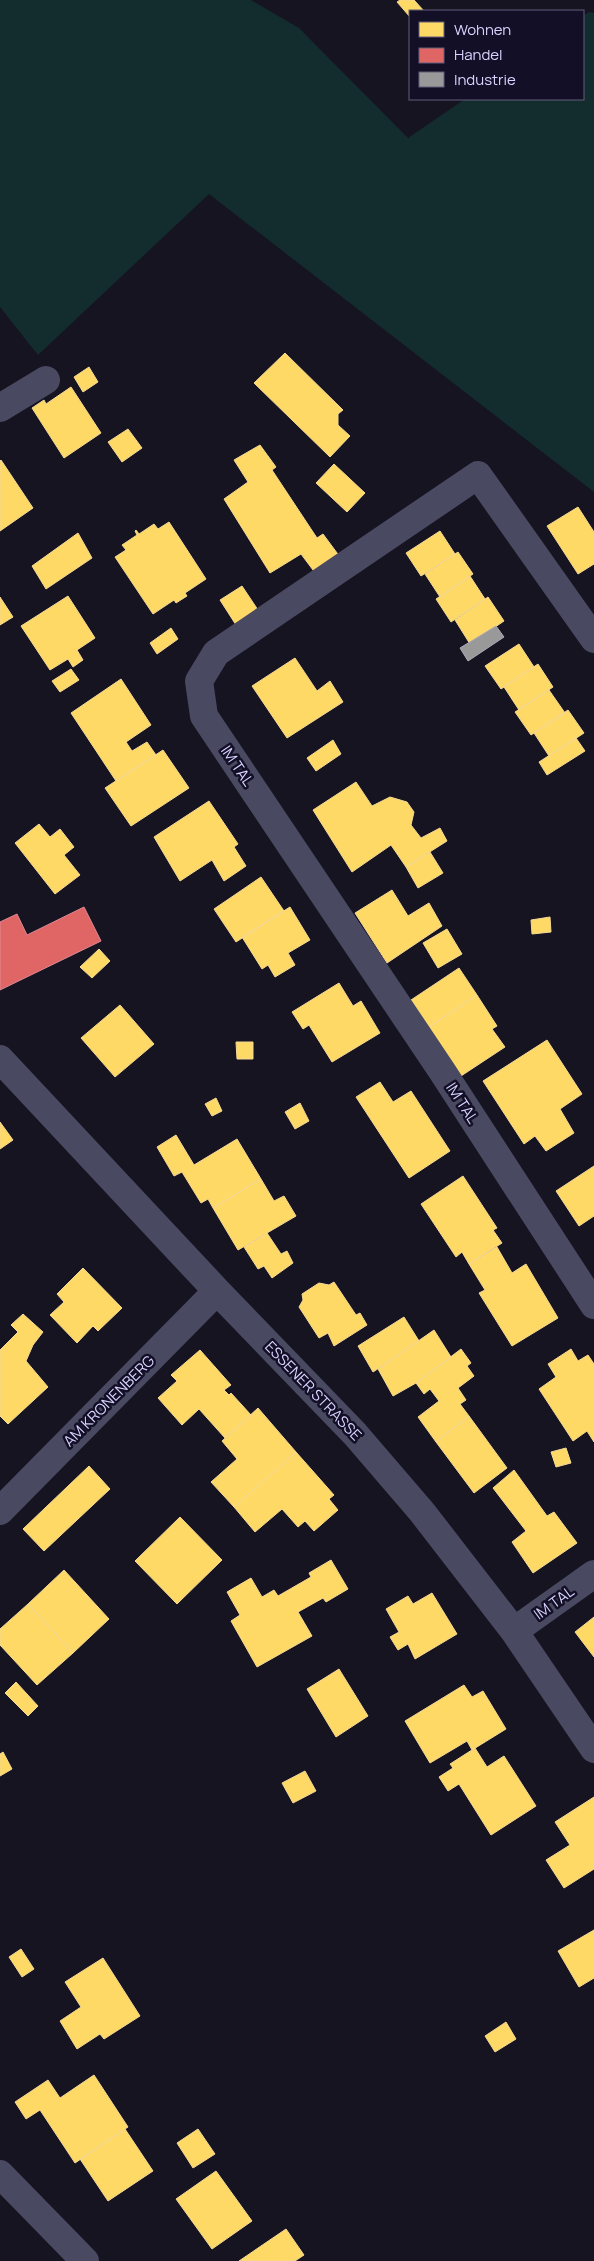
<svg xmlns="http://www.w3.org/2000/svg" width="594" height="2261" viewBox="0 0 594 2261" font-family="Manrope,sans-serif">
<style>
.green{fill:#132c2d}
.homes{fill:#ffd966;stroke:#f4d894}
.shops{fill:#e06666;stroke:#de8794}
.industry{fill:#999;stroke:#acabb8}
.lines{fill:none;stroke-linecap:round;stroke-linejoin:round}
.minor{stroke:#4a4962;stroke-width:28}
.labels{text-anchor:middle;stroke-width:5;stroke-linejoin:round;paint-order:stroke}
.street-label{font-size:15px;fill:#d9d4ff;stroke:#130f26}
</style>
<rect width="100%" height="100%" fill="#161421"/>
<path class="green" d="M 0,0 L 251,0 L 299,28 L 408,138 L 465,99 L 583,99 L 583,16 L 589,12 L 594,13 L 594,492 L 209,194 L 38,355 L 0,307 Z"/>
<path class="homes" d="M 400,0 L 414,0 L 424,11 L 410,11 L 410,17 L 397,2 Z
M 285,353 L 343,410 L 338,414 L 338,425 L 350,436 L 330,457 L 254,383 Z
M 89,367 L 98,382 L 83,392 L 74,377 Z
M 71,387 L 101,433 L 64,458 L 32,408 L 44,400 L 46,404 Z
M 128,429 L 142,448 L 122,462 L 108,442 Z
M 260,445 L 276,467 L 272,470 L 317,538 L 323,534 L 340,557 L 316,574 L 301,554 L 270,573 L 224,499 L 248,482 L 234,460 Z
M 1,460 L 33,508 L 0,531 L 0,461 Z
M 334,464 L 365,493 L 347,512 L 316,483 Z
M 578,507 L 594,532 L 594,564 L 578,574 L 547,526 Z
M 169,522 L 206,579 L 185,593 L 187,596 L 176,603 L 174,600 L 153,614 L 115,557 L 126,550 L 122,545 L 137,535 L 135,531 L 136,530 L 139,534 L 154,524 L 158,529 Z
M 440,531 L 455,554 L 421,576 L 406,553 Z
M 78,533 L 92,558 L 46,589 L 32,566 Z
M 458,552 L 473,574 L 440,597 L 425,574 Z
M 470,576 L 485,599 L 451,622 L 436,599 Z
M 242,586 L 258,610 L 236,625 L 220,600 Z
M 68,596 L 95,638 L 77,650 L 83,660 L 73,667 L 68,659 L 50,670 L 21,626 Z
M 0,597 L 13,617 L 0,625 Z
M 488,597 L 504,621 L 470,644 L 455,620 Z
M 171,628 L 178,639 L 157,654 L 150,643 Z
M 519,644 L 534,667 L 501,689 L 485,666 Z
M 295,658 L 317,691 L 330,681 L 343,702 L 287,738 L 252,686 Z
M 538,664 L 553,687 L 519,710 L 504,687 Z
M 71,669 L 79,680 L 60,692 L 52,681 Z
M 121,679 L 151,725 L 126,742 L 132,751 L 147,742 L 156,755 L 116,781 L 71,713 Z
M 549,690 L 565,713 L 531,735 L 515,712 Z
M 568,710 L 584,733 L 549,756 L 534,733 Z
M 576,738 L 585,751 L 547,775 L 539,762 Z
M 333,740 L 341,754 L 316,771 L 307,758 Z
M 163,750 L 189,788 L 131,826 L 105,788 Z
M 356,782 L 372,806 L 390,797 L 407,802 L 414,812 L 411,825 L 421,838 L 440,828 L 447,841 L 406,867 L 391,845 L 352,872 L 313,810 Z
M 209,801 L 238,844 L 234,847 L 246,866 L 224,881 L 212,860 L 180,881 L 154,837 Z
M 39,824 L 50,837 L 60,829 L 74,847 L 64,855 L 80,875 L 55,894 L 15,843 Z
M 430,852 L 443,873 L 418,888 L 406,867 Z
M 261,877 L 284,911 L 236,942 L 214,909 Z
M 392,890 L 408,916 L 429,903 L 442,926 L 387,963 L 355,913 Z
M 290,907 L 310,940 L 288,953 L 295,965 L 275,977 L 268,965 L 262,969 L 242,937 Z
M 550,917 L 551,932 L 532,934 L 531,920 Z
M 447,929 L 462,954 L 438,968 L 423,943 Z
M 99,949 L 110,961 L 92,978 L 80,967 Z
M 459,968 L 477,995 L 429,1027 L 411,1000 Z
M 339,983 L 353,1006 L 361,1001 L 380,1033 L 332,1062 L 309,1025 L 303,1029 L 292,1012 Z
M 477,995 L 497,1026 L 492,1029 L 505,1047 L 461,1076 L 429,1027 Z
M 120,1005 L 154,1044 L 115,1077 L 81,1038 Z
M 547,1040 L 582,1094 L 560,1109 L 574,1133 L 546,1151 L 535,1136 L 524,1144 L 483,1081 Z
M 236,1042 L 253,1042 L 253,1059 L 237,1059 Z
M 380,1082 L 393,1102 L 411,1091 L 450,1151 L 409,1178 L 356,1097 Z
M 216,1098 L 222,1111 L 212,1116 L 205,1104 Z
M 300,1103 L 309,1121 L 295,1129 L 285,1112 Z
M 0,1122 L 13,1140 L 0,1149 Z
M 176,1135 L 194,1165 L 237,1139 L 261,1179 L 213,1208 L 208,1199 L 201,1203 L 182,1172 L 174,1176 L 157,1147 Z
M 594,1166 L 594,1216 L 579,1226 L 556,1191 Z
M 463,1176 L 497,1228 L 493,1230 L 502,1243 L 469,1264 L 462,1252 L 456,1257 L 421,1204 Z
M 261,1179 L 274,1201 L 284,1196 L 296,1216 L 238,1250 L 213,1208 Z
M 267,1233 L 281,1254 L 287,1251 L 293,1263 L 272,1278 L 264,1266 L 258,1269 L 244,1247 Z
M 497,1247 L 512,1273 L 526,1264 L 558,1318 L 512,1346 L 479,1293 L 485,1290 L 469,1264 Z
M 83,1268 L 122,1308 L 98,1331 L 93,1326 L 77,1343 L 50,1315 L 64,1302 L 57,1294 Z
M 334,1282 L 356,1315 L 360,1313 L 367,1325 L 334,1346 L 328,1333 L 319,1338 L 299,1307 L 303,1300 L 302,1294 L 319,1283 L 329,1285 Z
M 23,1314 L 43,1332 L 33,1345 L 26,1361 L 48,1387 L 8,1424 L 0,1416 L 0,1350 L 18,1332 L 11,1325 Z
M 404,1317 L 419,1341 L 373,1372 L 358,1346 Z
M 434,1330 L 451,1357 L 416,1383 L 393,1396 L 378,1369 Z
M 461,1349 L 471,1363 L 467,1366 L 474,1376 L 458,1388 L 466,1400 L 460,1404 L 469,1416 L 436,1442 L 418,1417 L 439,1401 L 430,1389 L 424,1394 L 416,1383 Z
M 571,1349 L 578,1361 L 588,1355 L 594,1364 L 594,1442 L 587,1431 L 573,1441 L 539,1389 L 556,1377 L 548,1364 Z
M 200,1350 L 231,1385 L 224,1390 L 229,1395 L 231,1393 L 251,1415 L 225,1438 L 199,1409 L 182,1425 L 158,1398 L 177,1381 L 171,1375 Z
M 258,1408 L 296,1452 L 234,1507 L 211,1482 L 237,1459 L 222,1441 Z
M 469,1416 L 507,1468 L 474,1493 L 436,1442 Z
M 566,1448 L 571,1463 L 556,1467 L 551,1452 Z
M 296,1452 L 334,1495 L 329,1499 L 338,1510 L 314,1531 L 305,1521 L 298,1527 L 282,1509 L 255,1532 L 234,1507 Z
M 89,1466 L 110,1489 L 44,1551 L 23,1529 Z
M 514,1470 L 547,1516 L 554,1512 L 577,1543 L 533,1573 L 512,1542 L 526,1531 L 493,1488 Z
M 180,1517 L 222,1560 L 177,1604 L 135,1561 Z
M 331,1560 L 348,1589 L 326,1602 L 323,1598 L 298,1612 L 312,1636 L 257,1667 L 231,1621 L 240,1615 L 227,1592 L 251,1578 L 262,1597 L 274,1590 L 278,1596 L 311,1577 L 309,1573 Z
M 64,1570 L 109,1619 L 73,1653 L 28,1604 Z
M 432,1593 L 457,1634 L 415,1659 L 408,1644 L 398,1650 L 390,1637 L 399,1632 L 386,1609 L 408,1596 L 413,1604 Z
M 28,1604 L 73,1653 L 37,1685 L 0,1645 L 0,1629 Z
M 594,1617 L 594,1657 L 575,1632 Z
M 339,1669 L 368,1716 L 336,1737 L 307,1689 Z
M 16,1682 L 38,1706 L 28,1716 L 5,1693 Z
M 464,1685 L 472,1697 L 483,1691 L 506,1729 L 472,1750 L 467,1741 L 430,1763 L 405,1721 Z
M 475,1748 L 487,1767 L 504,1756 L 536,1806 L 491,1835 L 459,1784 L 448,1791 L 439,1777 L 453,1768 L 450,1764 Z
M 3,1752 L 12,1769 L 0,1776 L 0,1754 Z
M 305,1771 L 316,1791 L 293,1803 L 282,1783 Z
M 594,1797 L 594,1869 L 564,1888 L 546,1860 L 570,1845 L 555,1822 Z
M 594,1930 L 594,1978 L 579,1987 L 558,1951 Z
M 21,1949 L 34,1969 L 22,1977 L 9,1957 Z
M 103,1958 L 140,2016 L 104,2039 L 100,2034 L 77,2049 L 60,2021 L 81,2007 L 65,1982 Z
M 506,2022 L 516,2039 L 495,2052 L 485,2036 Z
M 94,2075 L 128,2127 L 75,2163 L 40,2110 L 26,2119 L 15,2102 L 48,2080 L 60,2098 Z
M 125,2129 L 153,2171 L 108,2201 L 80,2159 Z
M 198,2129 L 215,2154 L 193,2168 L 177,2143 Z
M 216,2171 L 252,2221 L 212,2249 L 176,2199 Z
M 286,2229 L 304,2255 L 295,2261 L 239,2261 Z"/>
<path class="shops" d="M 84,907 L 101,941 L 0,990 L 0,922 L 17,914 L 27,935 Z"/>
<path class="industry" d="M 496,626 L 504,637 L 468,661 L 460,648 Z"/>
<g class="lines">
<path class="minor" d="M 0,408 L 46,380
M 594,639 L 478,475 L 216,653 L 199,681 L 204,716 L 442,1071 L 594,1305
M 0,1059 L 217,1291 L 355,1434 L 422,1512 L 514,1631 L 594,1749
M 0,1511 L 217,1291
M 514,1631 L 594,1574
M 0,2174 L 85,2261"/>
</g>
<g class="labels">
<g class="street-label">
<text transform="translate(237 766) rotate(56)" y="5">IM TAL</text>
<text transform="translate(462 1103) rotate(57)" y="5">IM TAL</text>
<text transform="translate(313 1391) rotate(46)" y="5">ESSENER STRASSE</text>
<text transform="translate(109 1401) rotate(-45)" y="5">AM KRONENBERG</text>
<text transform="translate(554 1603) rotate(-36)" y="5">IM TAL</text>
</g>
</g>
<rect x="409" y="10" width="175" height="90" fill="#130f26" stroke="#625e7d"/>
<rect x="419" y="22" width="25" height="15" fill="#ffd966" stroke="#625e7d"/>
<text x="454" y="35" font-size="15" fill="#d9d4ff">Wohnen</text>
<rect x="419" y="48" width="25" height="15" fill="#e06666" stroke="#625e7d"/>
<text x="454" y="60" font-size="15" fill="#d9d4ff">Handel</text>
<rect x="419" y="72" width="25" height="15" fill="#999999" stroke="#625e7d"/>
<text x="454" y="85" font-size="15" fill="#d9d4ff">Industrie</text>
</svg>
